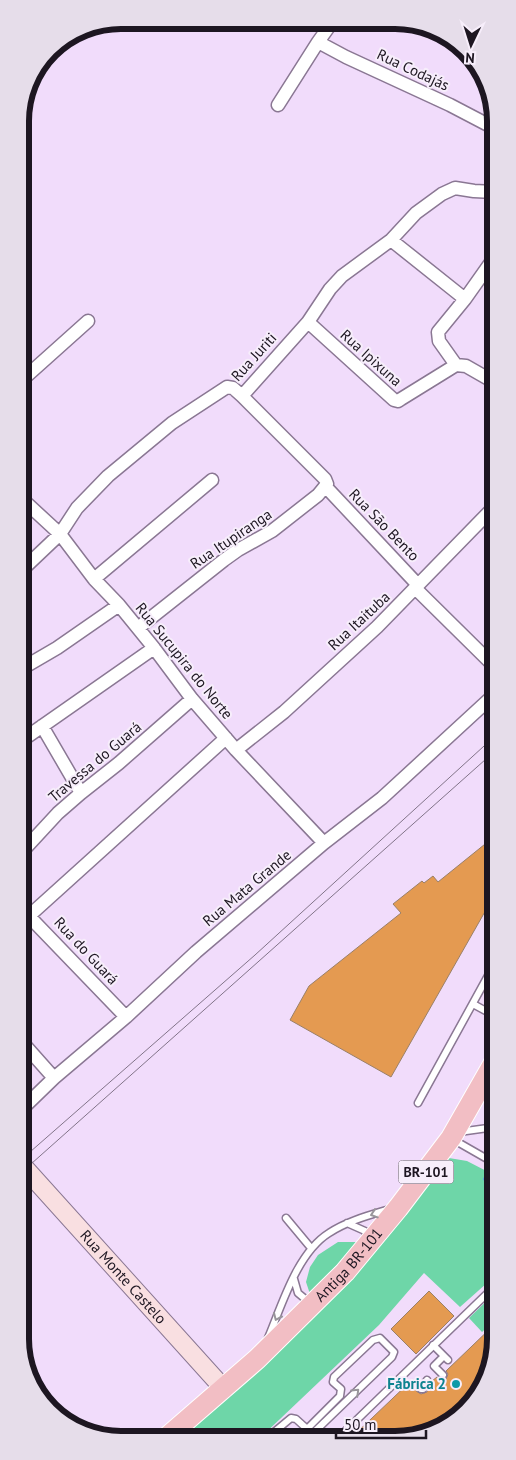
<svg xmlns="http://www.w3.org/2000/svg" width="516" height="1460" viewBox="0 0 516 1460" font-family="'PT Sans',sans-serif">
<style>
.green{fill:#6ed6a8}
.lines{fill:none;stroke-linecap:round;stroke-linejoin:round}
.stream{stroke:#639fe9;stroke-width:4}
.building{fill:#e49a51;stroke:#9a8068}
.lane-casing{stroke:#8a7793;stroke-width:9}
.street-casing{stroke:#8a7793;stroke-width:15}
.secondary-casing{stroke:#8a7793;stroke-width:20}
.primary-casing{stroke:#fff;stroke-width:22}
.lane{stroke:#fff;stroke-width:6}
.street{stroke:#fff;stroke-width:12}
.secondary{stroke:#f9dfe1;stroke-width:18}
.primary{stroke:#f2bec4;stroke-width:20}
.tram{stroke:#827489;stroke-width:1}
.oneway{stroke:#99969b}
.culture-dot{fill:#0f9aa8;stroke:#f7eefb;stroke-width:2}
.labels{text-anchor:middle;stroke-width:4;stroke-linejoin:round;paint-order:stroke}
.shield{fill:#f7eefb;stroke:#5e5762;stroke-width:1}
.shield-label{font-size:14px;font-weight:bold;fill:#1d1621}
.street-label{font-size:15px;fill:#1d1621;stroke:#f7eefb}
.culture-label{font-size:15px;font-weight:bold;fill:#0d838f;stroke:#f7eefb;text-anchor:end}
.rim{fill:none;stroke:#1d1621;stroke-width:6}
</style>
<rect width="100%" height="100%" fill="#f1dcfb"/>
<path class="green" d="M 449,1158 L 467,1161 L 496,1176 L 496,1275 L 460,1307 L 424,1273 L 379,1325 L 260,1438 L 166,1438 L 260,1357 L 434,1161 Z
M 338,1242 L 358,1242 L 310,1294 L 306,1282 L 310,1267 L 318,1255 Z
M 496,1292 L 496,1319 L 482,1332 L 469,1318 Z"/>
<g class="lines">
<path class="stream" d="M 485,1179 L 496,1185"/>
</g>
<path class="building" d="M 495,836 L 495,894 L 391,1077 L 290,1020 L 309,986 L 401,913 L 393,904 L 422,881 L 424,883 L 433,876 L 438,882 Z
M 429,1291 L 454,1316 L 416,1354 L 391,1329 Z
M 496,1323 L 496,1346 L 471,1406 L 415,1438 L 351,1438 L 413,1379 L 418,1384 L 416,1391 L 421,1394 L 427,1392 L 432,1381 L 437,1377 L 442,1380 L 446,1379 L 448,1374 L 446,1371 Z"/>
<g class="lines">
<defs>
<path id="lane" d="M 473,1004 L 495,1016
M 418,1103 L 495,963
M 459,1132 L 495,1127
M 454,1140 L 496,1164
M 286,1218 L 311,1248
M 347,1223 L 365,1231 L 368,1240
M 294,1279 L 298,1293 L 310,1303
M 268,1338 C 282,1305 297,1253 329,1233 C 347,1221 370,1215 390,1209
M 433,1345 L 448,1360
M 443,1375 L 434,1366 L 444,1356
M 423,1389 L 421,1389 L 427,1380
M 267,1438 L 291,1418 L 296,1419 L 306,1428 L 309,1427 L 340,1396 L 341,1389 L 333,1382 L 334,1377 L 373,1340 L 380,1338 L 394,1352 L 392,1357 L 308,1438
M 338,1438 L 496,1285"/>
<path id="street" d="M 318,42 L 346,57 L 450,105 L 494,128
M 278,105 L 318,42 L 333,21
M 391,240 L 465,299
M 308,322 L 394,400 L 398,401 L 401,399 L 456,365 L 466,366 L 494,382
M 456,365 L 439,341 L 438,332 L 465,299 L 494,258
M 21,381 L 88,321
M 326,487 L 418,585
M 21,498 L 60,534 L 94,579 L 119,605 L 154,648 L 192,699 L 236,750 L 324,843
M 21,571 L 60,534 L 77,508 L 108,476 L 172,423 L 227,387 L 233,388 L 242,396 L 308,322 L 330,289 L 342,276 L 391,240 L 416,213 L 442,194 L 455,188 L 474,191 L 494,192
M 94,579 L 212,480
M 415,588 L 495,667
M 138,628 L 224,560 L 238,550 L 272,531 L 318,495 L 327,484 L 325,479 L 242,396
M 21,669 L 57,648 L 119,605
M 42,726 L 81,793
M 21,741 L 154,648
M 236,750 L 284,712 L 377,627 L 495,506
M 21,853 L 58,813 L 81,793 L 119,763 L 192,699
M 21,908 L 126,1017
M 30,915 L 226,738
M 22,1042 L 54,1078
M 22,1109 L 54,1078 L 126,1017 L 196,952 L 324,843 L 382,798 L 495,694"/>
<g id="secondary">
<path id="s1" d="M 22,1165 L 224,1389"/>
</g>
<g id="primary">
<path id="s2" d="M 166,1438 L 257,1359 L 345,1272 L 398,1208 L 451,1138 L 495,1061"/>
</g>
</defs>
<use href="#lane" class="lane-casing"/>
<use href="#street" class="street-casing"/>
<use href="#secondary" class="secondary-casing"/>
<use href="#primary" class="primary-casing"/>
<use href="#lane" class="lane"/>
<use href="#street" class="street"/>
<use href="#secondary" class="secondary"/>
<use href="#primary" class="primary"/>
<path class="tram" d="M 22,1159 L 255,955 L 495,736
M 22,1172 L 495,751"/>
</g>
<defs><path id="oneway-chevron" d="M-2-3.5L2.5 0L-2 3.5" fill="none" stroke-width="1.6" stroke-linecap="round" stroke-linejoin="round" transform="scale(1.25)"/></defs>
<g class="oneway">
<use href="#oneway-chevron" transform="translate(374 1214) rotate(162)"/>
<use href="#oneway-chevron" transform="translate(277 1317) rotate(114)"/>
<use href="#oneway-chevron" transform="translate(356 1392) rotate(-44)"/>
</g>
<circle class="culture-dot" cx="456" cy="1384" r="5"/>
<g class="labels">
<rect class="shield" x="398.5" y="1160.5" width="55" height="23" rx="4"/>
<g class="shield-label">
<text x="426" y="1177">BR-101</text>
</g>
<g class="street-label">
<text transform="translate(413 70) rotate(25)" y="5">Rua Codajás</text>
<text transform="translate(254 357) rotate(-48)" y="5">Rua Juriti</text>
<text transform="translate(371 358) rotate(42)" y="5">Rua Ipixuna</text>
<text transform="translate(384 525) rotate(46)" y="5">Rua São Bento</text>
<text transform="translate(231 539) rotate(-34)" y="5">Rua Itupiranga</text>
<text transform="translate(359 621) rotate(-43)" y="5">Rua Itaituba</text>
<text transform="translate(184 661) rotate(51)" y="5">Rua Sucupira do Norte</text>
<text transform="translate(95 762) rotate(-40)" y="5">Travessa do Guará</text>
<text transform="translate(247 888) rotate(-40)" y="5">Rua Mata Grande</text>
<text transform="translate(86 951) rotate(47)" y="5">Rua do Guará</text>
<text dy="5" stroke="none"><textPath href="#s2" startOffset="252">Antiga BR-101</textPath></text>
<text dy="5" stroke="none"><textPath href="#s1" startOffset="151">Rua Monte Castelo</textPath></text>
</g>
<g class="culture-label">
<text x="446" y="1389">Fábrica 2</text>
</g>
</g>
<path d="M0 0H516V1460H0ZM121 29H395A92 92 0 0 1 487 121V1339A92 92 0 0 1 395 1431H121A92 92 0 0 1 29 1339V121A92 92 0 0 1 121 29Z" fill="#e6ddea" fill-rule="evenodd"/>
<path class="rim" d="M121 29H395A92 92 0 0 1 487 121V1339A92 92 0 0 1 395 1431H121A92 92 0 0 1 29 1339V121A92 92 0 0 1 121 29Z"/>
<g transform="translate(471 45) rotate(184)" stroke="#f7eefb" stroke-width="4" paint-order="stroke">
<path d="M0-4L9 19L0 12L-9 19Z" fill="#1d1621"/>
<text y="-8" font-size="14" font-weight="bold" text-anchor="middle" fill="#1d1621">N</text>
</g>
<path d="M336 1430v8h90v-8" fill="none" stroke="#1d1621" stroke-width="2.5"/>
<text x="344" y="1430" font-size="15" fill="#1d1621" stroke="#f7eefb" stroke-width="4" paint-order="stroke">50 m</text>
</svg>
